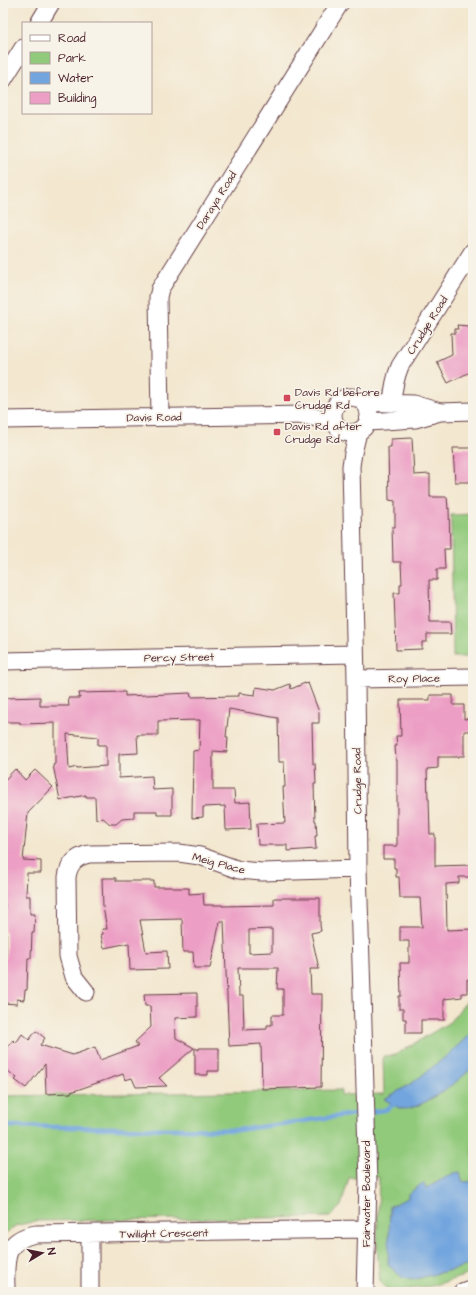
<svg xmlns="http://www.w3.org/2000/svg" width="476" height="1295" viewBox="0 0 476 1295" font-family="'Architects Daughter',sans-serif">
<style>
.green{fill:#92ca7c;stroke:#6e7454}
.water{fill:#72a5de;stroke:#5e6284}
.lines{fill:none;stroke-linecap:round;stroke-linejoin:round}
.stream{stroke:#72a5de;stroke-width:4.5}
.building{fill:#ec9ec4;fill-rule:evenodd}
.minor-casing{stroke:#633d44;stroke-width:19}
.minor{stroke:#fff;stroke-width:17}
.poi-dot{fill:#d1495b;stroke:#f7f3e8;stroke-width:1.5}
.labels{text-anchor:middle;stroke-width:3.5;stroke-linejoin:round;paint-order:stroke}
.street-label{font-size:11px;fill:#4a1f2b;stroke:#f7f3e8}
.poi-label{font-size:11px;fill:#4a1f2b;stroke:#f7f3e8;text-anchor:start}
</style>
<rect width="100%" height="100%" fill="#f7f3e8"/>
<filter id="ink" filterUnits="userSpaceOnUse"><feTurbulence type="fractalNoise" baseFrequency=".025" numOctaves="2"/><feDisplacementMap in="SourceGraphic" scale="8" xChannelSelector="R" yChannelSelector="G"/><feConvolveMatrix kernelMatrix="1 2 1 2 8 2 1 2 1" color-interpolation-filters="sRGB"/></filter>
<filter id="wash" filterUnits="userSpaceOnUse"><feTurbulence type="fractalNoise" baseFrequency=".012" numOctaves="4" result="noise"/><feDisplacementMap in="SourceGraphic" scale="16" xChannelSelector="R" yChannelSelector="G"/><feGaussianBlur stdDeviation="0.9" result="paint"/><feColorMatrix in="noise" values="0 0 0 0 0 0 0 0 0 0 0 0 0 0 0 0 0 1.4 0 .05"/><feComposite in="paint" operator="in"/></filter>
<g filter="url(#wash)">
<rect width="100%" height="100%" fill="#f3e7cf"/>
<path class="green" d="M 473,514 L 473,657 L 453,657 L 451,515 Z
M 473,993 L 473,1273 L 432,1286 L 391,1292 L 380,1283 L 377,1246 L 379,1177 L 349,1178 L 341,1206 L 330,1217 L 36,1221 L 15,1226 L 3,1236 L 3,1096 L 341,1090 L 341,1095 L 384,1094 L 383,1056 L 395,1055 L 450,1022 Z"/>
<path class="water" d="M 473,1031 L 473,1067 C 460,1080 422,1109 404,1109 C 398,1109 389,1102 384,1099 L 411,1084 L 449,1054 Z
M 460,1172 L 462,1181 L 467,1182 L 473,1181 L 473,1251 C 469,1256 471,1262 466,1266 L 412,1280 L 403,1278 L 388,1265 L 390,1206 L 408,1198 L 408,1194 L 423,1183 L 426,1188 L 454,1173 Z"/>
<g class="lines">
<path class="stream" d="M 369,1112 L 385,1110 L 398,1102
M 3,1126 L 238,1130 L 362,1113"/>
</g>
<g id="blocks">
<path class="building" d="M 457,325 L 469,326 L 472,371 L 448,383 L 437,362 L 452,355 L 451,333 L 455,333 L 455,329 L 458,329 Z
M 412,438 L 414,475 L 430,474 L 430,497 L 447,497 L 448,509 L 449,508 L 450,549 L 444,549 L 445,569 L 437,569 L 437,580 L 429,580 L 430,622 L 450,622 L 451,634 L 427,634 L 427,642 L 422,642 L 422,649 L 396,650 L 394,593 L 400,593 L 400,584 L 402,584 L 401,562 L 393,562 L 392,527 L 395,527 L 395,501 L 389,500 L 388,447 L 391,447 L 391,439 Z
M 453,448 L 472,448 L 472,482 L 455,482 Z
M 305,683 L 305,684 L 308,683 L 319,712 L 319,723 L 312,723 L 313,764 L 315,763 L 316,784 L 314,784 L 315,821 L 316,821 L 317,836 L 315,836 L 316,849 L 287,851 L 287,845 L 258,845 L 257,824 L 285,823 L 283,787 L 285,787 L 284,762 L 279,762 L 278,718 L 229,709 L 226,737 L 228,737 L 227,752 L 213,751 L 213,790 L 234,790 L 235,803 L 250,802 L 251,829 L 226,830 L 225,806 L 203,807 L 203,817 L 192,818 L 193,751 L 199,750 L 200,720 L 158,721 L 158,735 L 137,735 L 138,753 L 119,754 L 119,778 L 152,776 L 153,790 L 172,789 L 172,815 L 157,815 L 157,811 L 134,811 L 134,818 L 122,819 L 116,824 L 110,824 L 103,818 L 96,819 L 95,797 L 86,797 L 86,795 L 60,800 L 53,765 L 55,764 L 55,723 L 20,724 L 20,722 L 7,722 L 7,721 L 3,721 L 3,698 L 40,697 L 40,706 L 69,706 L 68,698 L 80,698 L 79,693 L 125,692 L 125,696 L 190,693 L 191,697 L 239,696 L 239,693 L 255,695 L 256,687 L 275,690 L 290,684 L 291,689 ZM 67,734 L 98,737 L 98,745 L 106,745 L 106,766 L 77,768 L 77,767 L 69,769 Z
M 430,695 L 453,695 L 453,705 L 464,705 L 464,719 L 473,718 L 473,731 L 464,731 L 464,756 L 459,756 L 459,757 L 438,757 L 438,768 L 427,769 L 428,799 L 429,799 L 430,834 L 435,834 L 435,866 L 472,865 L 472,877 L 459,877 L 459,883 L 446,884 L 447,930 L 473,929 L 473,983 L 467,979 L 467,993 L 462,993 L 462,997 L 444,999 L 444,1020 L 421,1020 L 421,1033 L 406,1033 L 406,1019 L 403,1019 L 403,1009 L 399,1009 L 399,996 L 401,996 L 400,963 L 409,963 L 409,941 L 400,941 L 400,927 L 422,927 L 420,898 L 400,898 L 399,877 L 396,877 L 396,868 L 394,868 L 394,859 L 383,859 L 383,846 L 397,846 L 397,760 L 396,760 L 395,746 L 397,746 L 396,736 L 401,736 L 400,700 L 430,700 Z
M 15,769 L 25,780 L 35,770 L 53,787 L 28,813 L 23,860 L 41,861 L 41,873 L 27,873 L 26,896 L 30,896 L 30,914 L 35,914 L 34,933 L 32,933 L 31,958 L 28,958 L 27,990 L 25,990 L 24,1000 L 17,999 L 17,1004 L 3,1003 L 3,976 L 4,976 L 4,958 L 6,958 L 6,932 L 4,932 L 5,904 L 3,904 L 3,782 Z
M 102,878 L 116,878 L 116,881 L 154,881 L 154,887 L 172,887 L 172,888 L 189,888 L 189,894 L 203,893 L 204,905 L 222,905 L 222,906 L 274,905 L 274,898 L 320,898 L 320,925 L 321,931 L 311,933 L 319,969 L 310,969 L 311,994 L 322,994 L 321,1087 L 262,1089 L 261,1044 L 229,1046 L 224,921 L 220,921 L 210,968 L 194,968 L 193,952 L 183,952 L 182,919 L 140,920 L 146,952 L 167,951 L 168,969 L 130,970 L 129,943 L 104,948 L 101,935 L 103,934 L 102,929 L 107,929 L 103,907 ZM 272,929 L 272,952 L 249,953 L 249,930 ZM 238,968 L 278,968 L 277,989 L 283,989 L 283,1015 L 272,1015 L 272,1025 L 267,1025 L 267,1029 L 244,1030 L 243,996 L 239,996 Z
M 197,993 L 197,1017 L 175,1018 L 176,1038 L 194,1048 L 159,1078 L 167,1086 L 136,1087 L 132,1078 L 125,1080 L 123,1074 L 71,1092 L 71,1093 L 46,1094 L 45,1064 L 26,1088 L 15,1080 L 17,1078 L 3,1067 L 3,1053 L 13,1040 L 16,1043 L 22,1034 L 29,1040 L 36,1031 L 45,1038 L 40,1045 L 73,1055 L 95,1047 L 100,1060 L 138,1046 L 135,1042 L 151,1027 L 150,1006 L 145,1006 L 144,994 Z
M 195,1048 L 199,1050 L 199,1048 L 219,1048 L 219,1071 L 208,1071 L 208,1075 L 195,1075 Z"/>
</g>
</g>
<g filter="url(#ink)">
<use href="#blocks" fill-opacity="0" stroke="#633d44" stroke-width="1"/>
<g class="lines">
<defs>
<path id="minor" d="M 39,23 L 51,3
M 3,80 L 23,48
M333 415a18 18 0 1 1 36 0a18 18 0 1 1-36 0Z
M 364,402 L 413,404 L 440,412
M 392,403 C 393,389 395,378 400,366 L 473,251
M 160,417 L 158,297 L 160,289 L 340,3
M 3,420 L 305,415 L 333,422
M 368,422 L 415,419 L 440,412 L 473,411
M 358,432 L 353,453 L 351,466 L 356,679 L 358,869 L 368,1182 L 365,1292
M 3,661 L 355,654
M 356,679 L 473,677
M 86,992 L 74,977 L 68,956 L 67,877 C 69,863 76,857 89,854 L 179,853 L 200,856 L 239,870 L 262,872 L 358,869
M 90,1234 L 90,1292
M 6,1292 C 6,1264 1,1240 36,1234 L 366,1229
M 462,1292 L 473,1288"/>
</defs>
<use href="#minor" class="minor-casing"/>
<use href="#minor" class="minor"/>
</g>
</g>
<g class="poi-dot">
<rect x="283" y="394" width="8" height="8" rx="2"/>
<rect x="273" y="428" width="8" height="8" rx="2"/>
</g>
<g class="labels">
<g class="street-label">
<text transform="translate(216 200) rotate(-58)" y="4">Daraya Road</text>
<text transform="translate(427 325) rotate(-58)" y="4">Crudge Road</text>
<text transform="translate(154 417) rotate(-1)" y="4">Davis Road</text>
<text transform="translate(179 657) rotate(-1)" y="4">Percy Street</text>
<text transform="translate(414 678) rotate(-1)" y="4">Roy Place</text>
<text transform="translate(357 781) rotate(-91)" y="4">Crudge Road</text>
<text transform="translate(219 863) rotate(15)" y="4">Meig Place</text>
<text transform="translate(366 1194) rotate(-90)" y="4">Fairwater Boulevard</text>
<text transform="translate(164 1233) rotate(-1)" y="4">Twilight Crescent</text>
</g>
<g class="poi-label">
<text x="295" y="396">Davis Rd before<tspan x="295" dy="13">Crudge Rd</tspan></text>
<text x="285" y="430">Davis Rd after<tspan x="285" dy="13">Crudge Rd</tspan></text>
</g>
</g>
<rect width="476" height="1295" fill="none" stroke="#f7f3e8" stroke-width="16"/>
<rect x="22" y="22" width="130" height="92" fill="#f7f3e8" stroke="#b29e9c"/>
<rect x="30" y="35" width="20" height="6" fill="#ffffff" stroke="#b29e9c"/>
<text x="58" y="42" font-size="12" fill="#4a1f2b">Road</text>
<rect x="30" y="52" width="20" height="12" fill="#92ca7c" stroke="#b29e9c"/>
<text x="58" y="62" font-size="12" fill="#4a1f2b">Park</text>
<rect x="30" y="72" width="20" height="12" fill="#72a5de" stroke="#b29e9c"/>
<text x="58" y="82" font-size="12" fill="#4a1f2b">Water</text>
<rect x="30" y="92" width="20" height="12" fill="#ec9ec4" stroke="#b29e9c"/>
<text x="58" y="102" font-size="12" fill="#4a1f2b">Building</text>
<g transform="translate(42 1253) rotate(80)" stroke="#f7f3e8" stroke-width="3" paint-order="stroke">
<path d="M0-3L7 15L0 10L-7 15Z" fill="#4a1f2b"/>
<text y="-6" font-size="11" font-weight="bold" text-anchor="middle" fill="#4a1f2b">N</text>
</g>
</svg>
